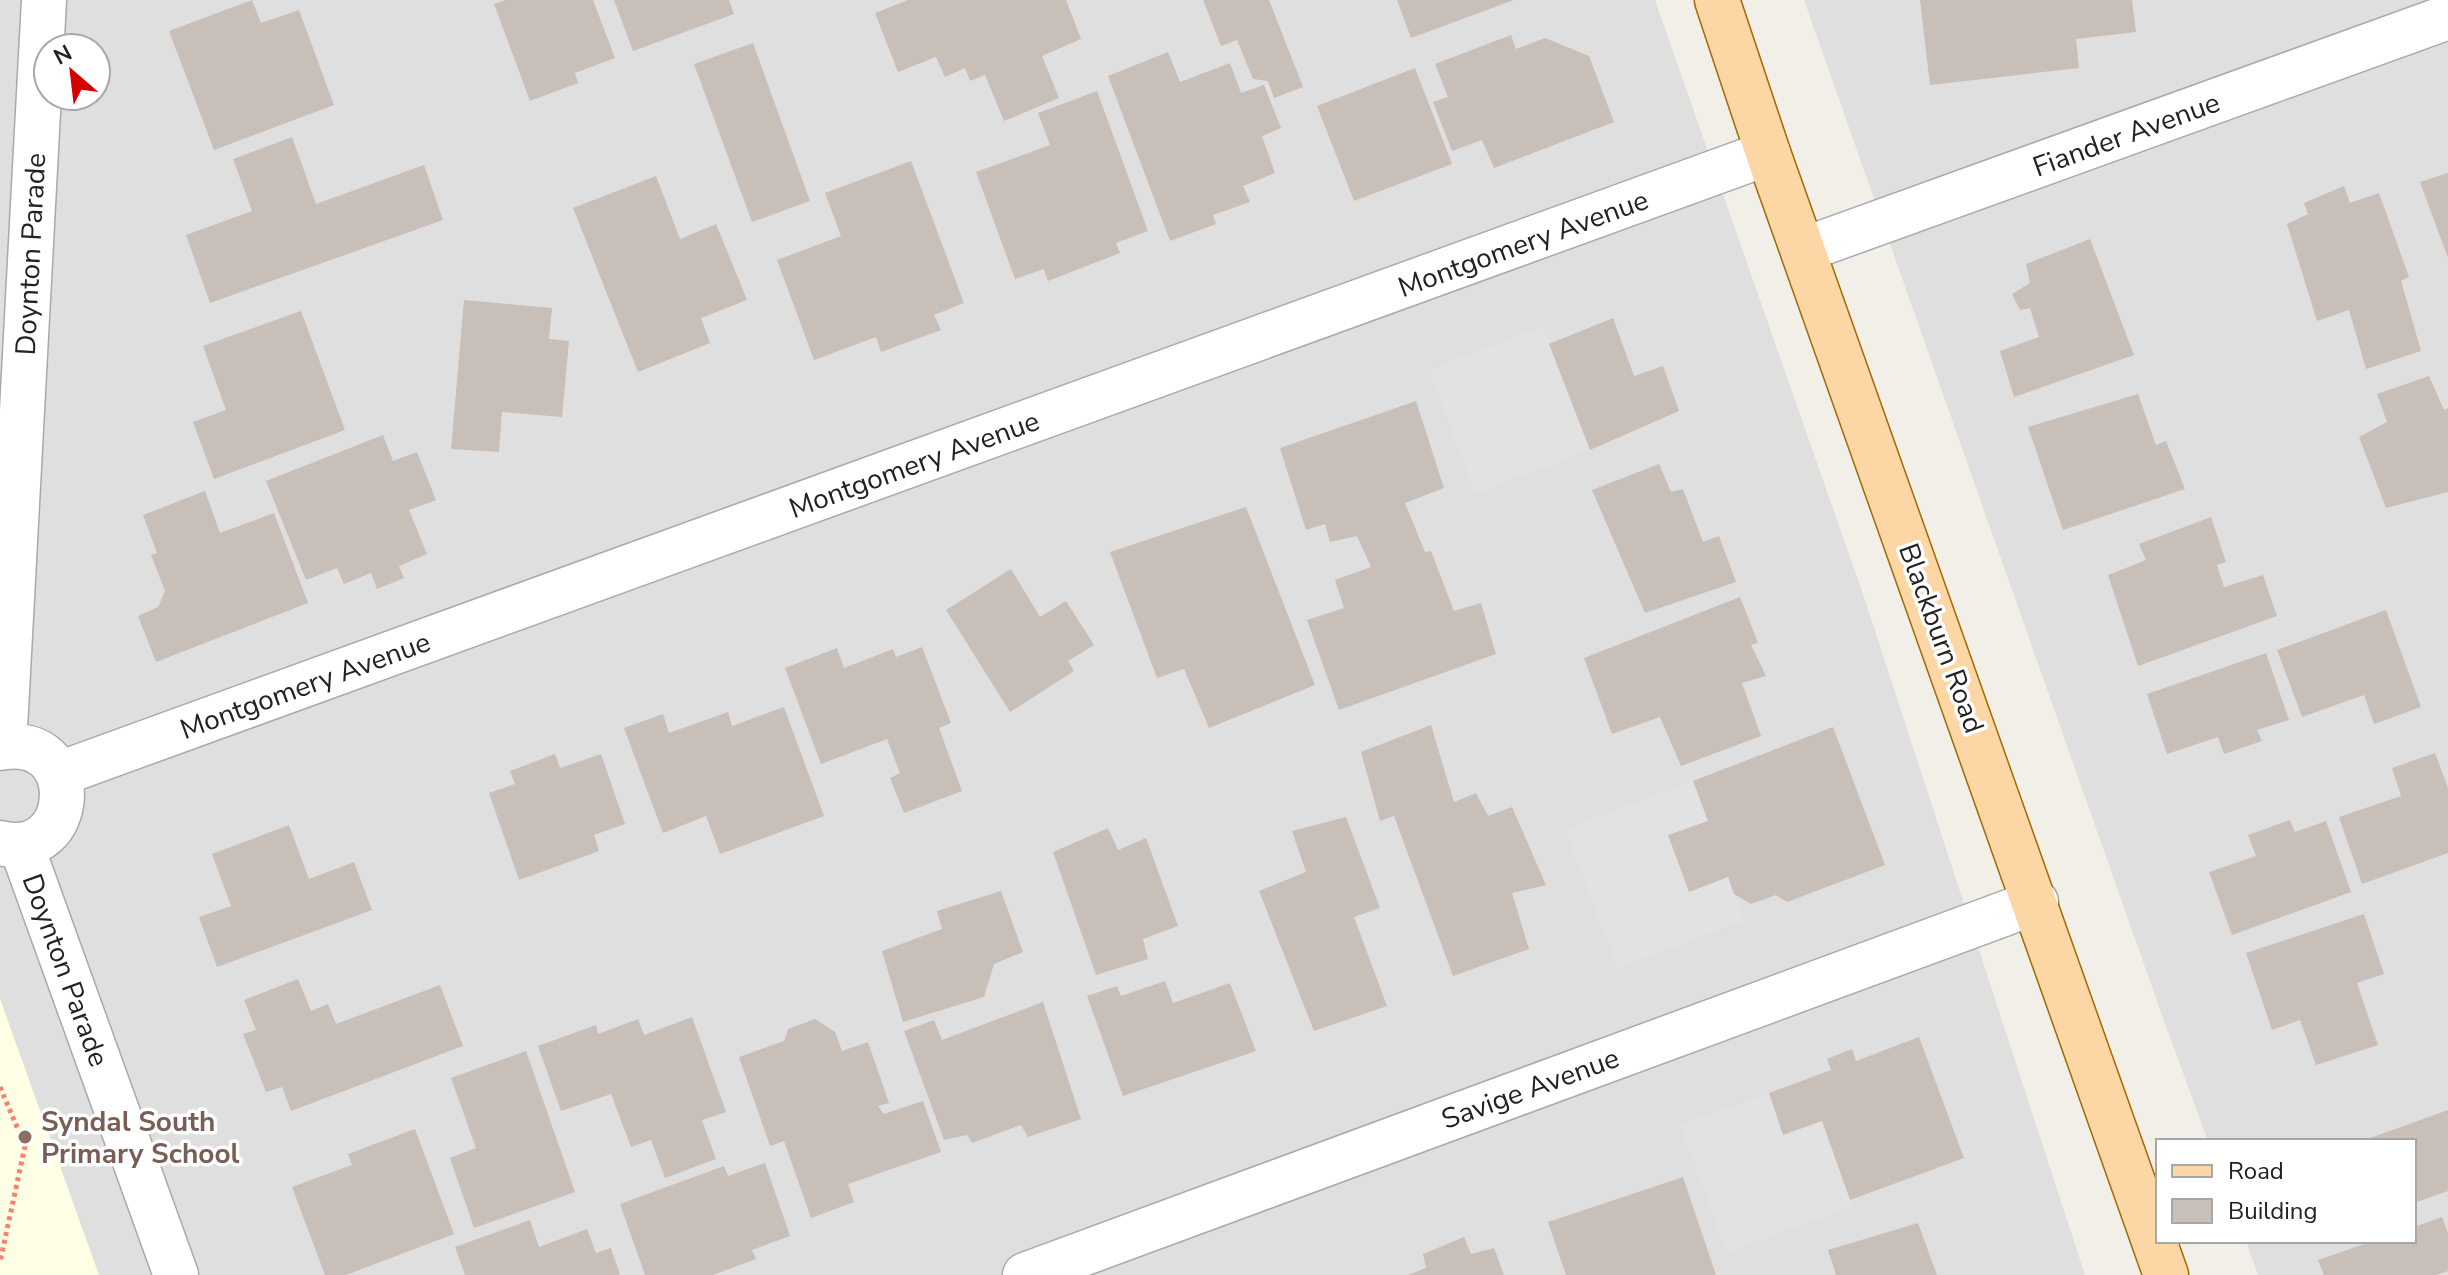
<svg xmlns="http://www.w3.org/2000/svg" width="2448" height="1275" viewBox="0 0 2448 1275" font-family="'Nunito Sans',sans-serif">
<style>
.residential{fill:#e0dfdf;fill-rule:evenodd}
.education{fill:#ffffe5}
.parking{fill:#e2e2e2}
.building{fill:#c7bfb8}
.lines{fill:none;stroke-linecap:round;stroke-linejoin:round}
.street-casing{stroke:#a9a9a9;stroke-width:47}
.primary-casing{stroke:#a06b00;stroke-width:47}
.path{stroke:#fa8072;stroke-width:5;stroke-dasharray:4 4;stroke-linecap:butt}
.street{stroke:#fff;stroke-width:44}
.primary{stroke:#fcd6a4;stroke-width:44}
.education-dot{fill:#8d6e63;stroke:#fff;stroke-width:3}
.labels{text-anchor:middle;stroke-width:7;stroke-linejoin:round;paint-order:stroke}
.street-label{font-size:28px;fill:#222;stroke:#fff}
.education-label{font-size:28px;font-weight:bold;fill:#785e54;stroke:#fff;text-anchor:start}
</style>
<rect width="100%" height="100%" fill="#f2efe9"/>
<path class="residential" d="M 0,0 L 1655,0 L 1865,600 L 2085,1275 L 0,1275 ZM 48,48 L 96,48 L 96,96 L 48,96 Z
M 1804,0 L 2448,0 L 2448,1275 L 2258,1275 L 2246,1241 L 2414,1241 L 2414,1141 L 2208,1141 L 2164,1021 Z"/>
<path class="education" d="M 0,999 L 99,1275 L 0,1275 Z"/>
<path class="parking" d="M 1543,326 L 1590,450 L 1475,493 L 1429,370 Z
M 1693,781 L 1708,821 L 1668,836 L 1689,892 L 1728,877 L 1744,921 L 1618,968 L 1565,829 Z
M 1769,1093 L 1783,1135 L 1822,1121 L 1853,1206 L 1727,1252 L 1680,1125 Z"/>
<path class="building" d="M 252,0 L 261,23 L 299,10 L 334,105 L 214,150 L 169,31 Z
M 506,0 L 593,0 L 615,58 L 575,73 L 578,83 L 530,101 L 494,4 Z
M 614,0 L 729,0 L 734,14 L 633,51 Z
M 908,0 L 1066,0 L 1081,39 L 1042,56 L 1059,98 L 1004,121 L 985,75 L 970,81 L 965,68 L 945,77 L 936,57 L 898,72 L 875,13 Z
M 1203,0 L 1269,0 L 1303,87 L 1274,98 L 1268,81 L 1253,79 L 1237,40 L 1221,46 Z
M 1397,0 L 1514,0 L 1411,38 Z
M 1920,0 L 2132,0 L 2136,32 L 2076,39 L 2079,68 L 1930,85 Z
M 1511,35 L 1516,49 L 1545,38 L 1589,56 L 1614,122 L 1494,168 L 1482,140 L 1452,151 L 1433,102 L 1448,97 L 1435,64 Z
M 753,43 L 810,201 L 752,222 L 694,64 Z
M 1168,52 L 1180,82 L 1230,63 L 1241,93 L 1264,85 L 1281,128 L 1262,136 L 1275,173 L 1243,186 L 1250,202 L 1213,215 L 1216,224 L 1170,241 L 1108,76 Z
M 1415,68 L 1452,164 L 1354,201 L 1317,106 Z
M 1097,91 L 1148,231 L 1116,243 L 1120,253 L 1048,281 L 1044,269 L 1015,279 L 976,172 L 1050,145 L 1038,113 Z
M 292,137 L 316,204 L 424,165 L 443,220 L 210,303 L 186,235 L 252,211 L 233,159 Z
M 911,161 L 964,303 L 934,315 L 941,330 L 881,352 L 876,337 L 814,360 L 777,260 L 841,236 L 825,193 Z
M 2448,173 L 2448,258 L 2420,182 Z
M 656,176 L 680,239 L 716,224 L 747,300 L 701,318 L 710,343 L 638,372 L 573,208 Z
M 2344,186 L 2350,203 L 2379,193 L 2409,277 L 2401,281 L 2421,351 L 2366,369 L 2349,310 L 2317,321 L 2287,224 L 2308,214 L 2304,203 Z
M 2090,239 L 2134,355 L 2014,397 L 2000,351 L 2039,337 L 2030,308 L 2020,310 L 2012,294 L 2030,283 L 2026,264 Z
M 464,300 L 552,308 L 549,339 L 569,341 L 562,417 L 502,412 L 499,452 L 451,449 Z
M 301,311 L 345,430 L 214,479 L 193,422 L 226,410 L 203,346 Z
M 1613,318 L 1634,376 L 1663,366 L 1679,411 L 1590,450 L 1549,344 Z
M 2429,376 L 2444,410 L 2448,408 L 2448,492 L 2386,508 L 2359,437 L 2387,422 L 2377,394 Z
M 2138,394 L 2156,445 L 2166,441 L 2185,489 L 2063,530 L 2028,427 Z
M 1416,401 L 1444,488 L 1405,503 L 1425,552 L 1431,551 L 1454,611 L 1481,603 L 1496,654 L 1339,710 L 1307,620 L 1344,608 L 1335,580 L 1371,567 L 1357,536 L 1330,542 L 1325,524 L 1306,530 L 1280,448 Z
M 383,435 L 393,461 L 417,452 L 436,500 L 409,510 L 427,554 L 399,566 L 404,578 L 377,589 L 371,573 L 344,584 L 337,568 L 306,580 L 266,481 Z
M 1659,464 L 1671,492 L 1683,489 L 1703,542 L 1719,536 L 1736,582 L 1645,613 L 1592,490 Z
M 205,491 L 220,533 L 274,513 L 308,603 L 156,662 L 138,616 L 158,607 L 165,591 L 151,555 L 157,553 L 143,515 Z
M 1246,507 L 1315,685 L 1209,728 L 1184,669 L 1157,678 L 1110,552 Z
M 2211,517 L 2226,562 L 2217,565 L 2224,587 L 2263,575 L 2277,616 L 2138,666 L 2108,575 L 2146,560 L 2139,544 Z
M 1011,569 L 1040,617 L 1066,601 L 1094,645 L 1068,661 L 1074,671 L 1010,712 L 946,610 Z
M 1740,597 L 1758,643 L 1751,645 L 1766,676 L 1742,683 L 1761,736 L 1681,766 L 1660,717 L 1612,734 L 1584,658 Z
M 2386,610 L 2421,707 L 2374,724 L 2364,695 L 2302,717 L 2277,650 Z
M 922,647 L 951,723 L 939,728 L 962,791 L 904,813 L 890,778 L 900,773 L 887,739 L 821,764 L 785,668 L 837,648 L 844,668 L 893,649 L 896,657 Z
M 2266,653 L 2289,720 L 2257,730 L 2262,741 L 2224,754 L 2218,737 L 2167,754 L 2147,694 Z
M 784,707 L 824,816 L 720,854 L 706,816 L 663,833 L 624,728 L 663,714 L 669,733 L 728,712 L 732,726 Z
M 1431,725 L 1454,802 L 1476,793 L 1488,816 L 1512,807 L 1546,885 L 1512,893 L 1529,949 L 1453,976 L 1394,816 L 1380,821 L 1361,752 Z
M 1833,727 L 1885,865 L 1787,902 L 1776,895 L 1751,904 L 1734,894 L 1728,877 L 1689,892 L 1668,835 L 1708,821 L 1693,781 Z
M 2435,753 L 2448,788 L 2448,853 L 2362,884 L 2339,817 L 2401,796 L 2392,768 Z
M 555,754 L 560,768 L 601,754 L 625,824 L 594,835 L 599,851 L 519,880 L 489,793 L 515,784 L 510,771 Z
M 1346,817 L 1380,908 L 1354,917 L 1387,1006 L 1314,1031 L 1259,891 L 1306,872 L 1292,831 Z
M 2290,820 L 2295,832 L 2326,821 L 2351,892 L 2232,935 L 2209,872 L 2256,856 L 2248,835 Z
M 289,825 L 309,879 L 354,862 L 372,910 L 217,967 L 199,917 L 231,906 L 212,854 Z
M 1108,828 L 1118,850 L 1146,838 L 1178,926 L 1143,939 L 1148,959 L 1096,975 L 1053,852 Z
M 1001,891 L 1023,952 L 994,964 L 984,997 L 903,1022 L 882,951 L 942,929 L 937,911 Z
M 2364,914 L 2384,974 L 2357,983 L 2378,1045 L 2316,1065 L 2300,1020 L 2272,1030 L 2246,953 Z
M 298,979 L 311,1011 L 328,1004 L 336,1024 L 440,985 L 463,1046 L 291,1111 L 282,1087 L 266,1092 L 243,1034 L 256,1030 L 244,1000 Z
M 1165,981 L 1173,1003 L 1230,983 L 1256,1051 L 1123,1096 L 1087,996 L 1117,986 L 1121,996 Z
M 1043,1002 L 1081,1119 L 1028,1137 L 1021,1125 L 972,1143 L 967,1135 L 944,1140 L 904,1031 L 934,1020 L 942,1040 Z
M 692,1017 L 726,1112 L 702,1120 L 716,1159 L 665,1178 L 651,1140 L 631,1147 L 611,1094 L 561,1111 L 538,1046 L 596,1025 L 598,1034 L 638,1019 L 644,1035 Z
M 815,1019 L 835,1032 L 842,1051 L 868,1042 L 889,1103 L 878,1106 L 884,1114 L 923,1101 L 941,1152 L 848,1184 L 854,1202 L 811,1218 L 784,1141 L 770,1146 L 739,1057 L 784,1041 L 788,1029 Z
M 1919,1037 L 1964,1158 L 1850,1200 L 1822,1121 L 1783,1135 L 1769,1093 L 1831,1070 L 1827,1059 L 1852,1049 L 1856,1061 Z
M 526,1051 L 575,1192 L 474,1228 L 450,1158 L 476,1148 L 451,1078 Z
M 2448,1110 L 2448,1191 L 2414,1203 L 2414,1141 L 2362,1141 Z
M 415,1129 L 454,1234 L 346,1275 L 325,1275 L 292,1187 L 352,1165 L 348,1154 Z
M 765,1163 L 790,1236 L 752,1250 L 756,1259 L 713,1275 L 645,1275 L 620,1204 L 724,1166 L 728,1176 Z
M 1683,1177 L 1716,1275 L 1566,1275 L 1548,1222 Z
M 2442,1217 L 2448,1233 L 2448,1271 L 2436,1275 L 2324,1275 L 2318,1260 L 2373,1241 L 2414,1241 L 2414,1227 Z
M 530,1220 L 539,1247 L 587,1229 L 596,1253 L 611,1248 L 620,1275 L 465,1275 L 455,1247 Z
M 1918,1223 L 1937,1275 L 1836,1275 L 1828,1250 Z
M 1464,1237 L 1471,1254 L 1494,1248 L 1504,1275 L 1408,1275 L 1426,1268 L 1423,1254 Z"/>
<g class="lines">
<defs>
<path id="street" d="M 1803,250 L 2448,17
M 4,747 L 44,0
M 0,748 C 86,731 79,863 0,843
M 59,774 L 1768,153
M 21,845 L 176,1275
M 1025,1275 L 2036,902"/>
<path id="primary" d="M 1717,0 L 1768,153 L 2166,1275"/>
</defs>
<use href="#street" class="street-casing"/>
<use href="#primary" class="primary-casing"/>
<path class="path" d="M 0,1087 L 25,1146 L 0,1262"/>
<use href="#street" class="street"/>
<use href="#primary" class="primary"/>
</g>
<circle class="education-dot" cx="25" cy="1137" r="8"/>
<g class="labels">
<g class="street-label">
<text transform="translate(2126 134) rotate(-20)" y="10">Fiander Avenue</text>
<text transform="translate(1523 243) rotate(-20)" y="10">Montgomery Avenue</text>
<text transform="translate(30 254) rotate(-87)" y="10">Doynton Parade</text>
<text transform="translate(914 464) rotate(-20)" y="10">Montgomery Avenue</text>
<text transform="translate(1942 638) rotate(70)" y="10">Blackburn Road</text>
<text transform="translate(305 685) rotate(-20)" y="10">Montgomery Avenue</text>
<text transform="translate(66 970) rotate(70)" y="10">Doynton Parade</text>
<text transform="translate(1530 1088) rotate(-20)" y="10">Savige Avenue</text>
</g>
<g class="education-label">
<text x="41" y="1131">Syndal South<tspan x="41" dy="32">Primary School</tspan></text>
</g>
</g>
<rect x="2156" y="1139" width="260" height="104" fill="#ffffff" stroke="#a7a7a7" stroke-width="2"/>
<rect x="2172" y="1165" width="40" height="12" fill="#fcd6a4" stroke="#a7a7a7" stroke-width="2"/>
<text x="2228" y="1179" font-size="24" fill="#222222">Road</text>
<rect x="2172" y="1199" width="40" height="24" fill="#c7bfb8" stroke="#a7a7a7" stroke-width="2"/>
<text x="2228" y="1219" font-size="24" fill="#222222">Building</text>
<g transform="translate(72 72) rotate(332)"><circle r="38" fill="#ffffff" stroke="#a7a7a7" stroke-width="2"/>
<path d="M0-6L14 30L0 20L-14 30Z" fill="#d40000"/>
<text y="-12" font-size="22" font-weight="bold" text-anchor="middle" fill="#222222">N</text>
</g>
</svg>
